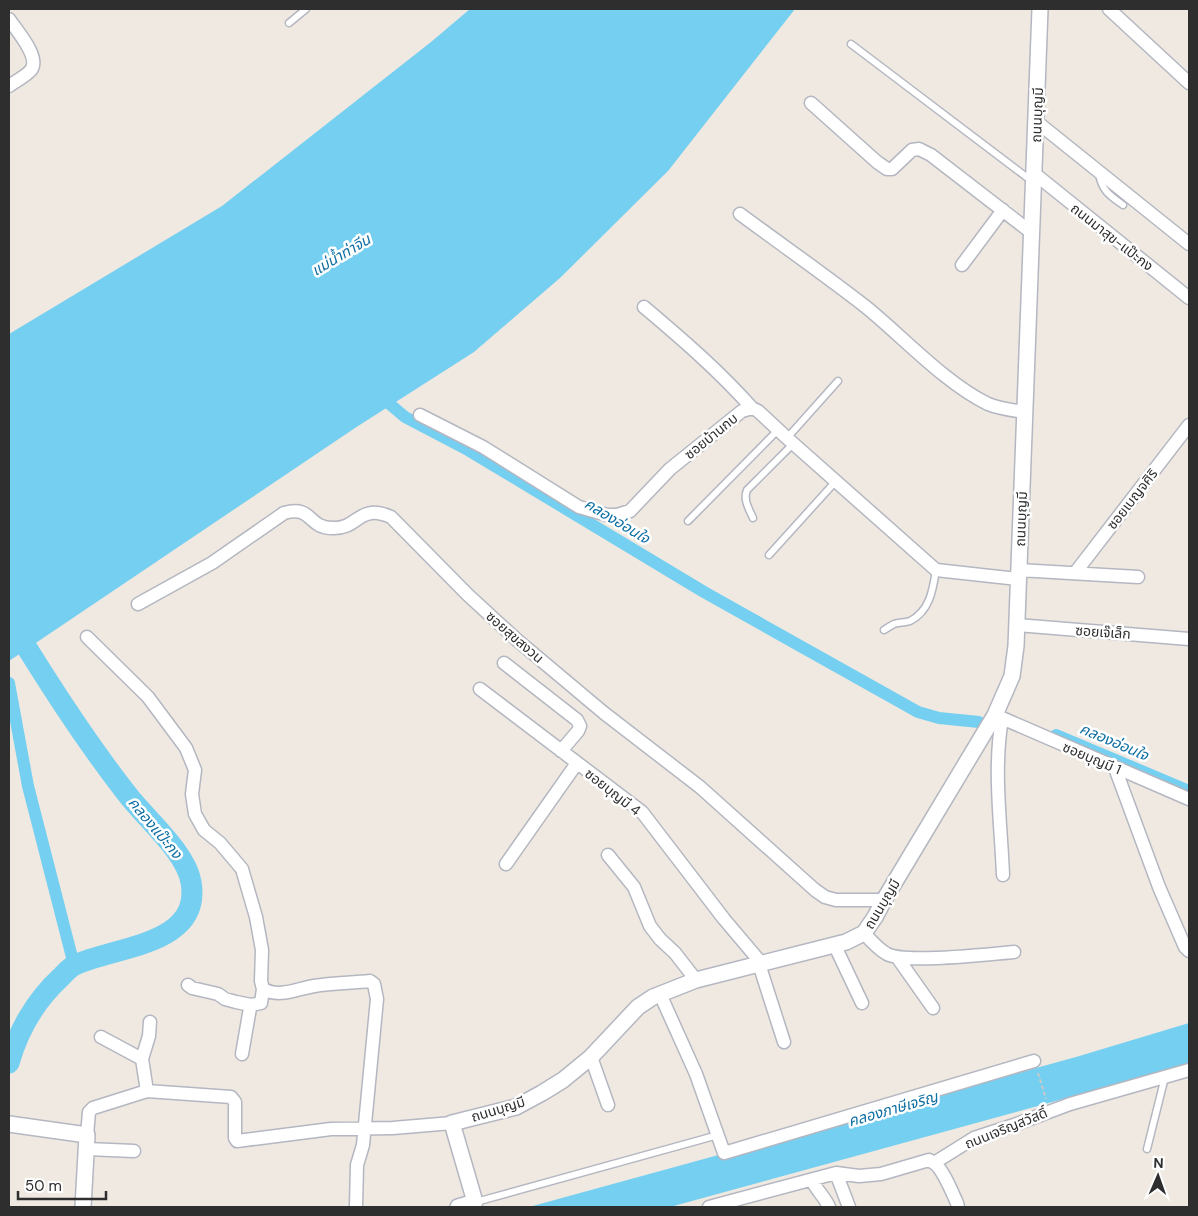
<svg xmlns="http://www.w3.org/2000/svg" width="1198" height="1216" viewBox="0 0 1198 1216" font-family="'DM Sans','Noto Sans Thai',sans-serif">
<style>
.water{fill:#75cff0}
.lines{fill:none;stroke-linecap:round;stroke-linejoin:round}
.canal{stroke:#75cff0;stroke-width:12}
.river{stroke:#75cff0;stroke-width:21}
.service-casing{stroke:#b4b7c1;stroke-width:9}
.minor-casing{stroke:#b4b7c1;stroke-width:15}
.tertiary-casing{stroke:#b4b7c1;stroke-width:18}
.path{stroke:#c9c9c9;stroke-width:2;stroke-dasharray:4 2.5;stroke-linecap:butt}
.service{stroke:#fff;stroke-width:6}
.minor{stroke:#fff;stroke-width:12}
.tertiary{stroke:#fff;stroke-width:15}
.labels{text-anchor:middle;stroke-width:5;stroke-linejoin:round;paint-order:stroke}
.street-label{font-size:14px;fill:#2e2e2e;stroke:#fff}
.water-label{font-size:15px;font-style:italic;fill:#0d6fa3;stroke:#fff}
</style>
<rect width="100%" height="100%" fill="#efe9e1"/>
<path class="water" d="M 470,9 L 795,9 L 668,171 L 560,278 L 474,352 L 355,428 L 9,661 L 9,334 L 222,206 L 431,42 Z
M 1189,1023 L 1189,1063 L 1085,1093 L 670,1207 L 529,1207 L 1076,1057 Z"/>
<g class="lines">
<path class="canal" d="M 379,395 L 405,417 L 468,450 L 704,592 L 918,712 L 939,718 L 979,722
M 9,683 L 28,786 L 74,965
M 1056,735 L 1189,791"/>
<path class="river" d="M 9,619 C 46,679 84,739 127,794 C 146,819 186,852 191,882 C 202,946 115,946 75,965 C 70,967 65,973 61,977 C 36,1000 18,1031 9,1063"/>
<defs>
<path id="service" d="M 289,23 L 306,9
M 851,44 L 1033,182
M 1099,173 C 1101,190 1110,196 1123,205
M 787,438 L 838,381
M 753,518 C 749,509 743,500 747,490 L 793,444
M 688,521 L 778,430
M 769,555 L 836,481
M 884,630 C 887,628 890,626 894,624 C 899,622 905,623 910,621 C 930,611 933,589 936,570
M 1147,1149 L 1165,1077
M 476,1202 L 718,1135"/>
<path id="minor" d="M 1109,9 L 1189,83
M 9,19 C 16,30 41,57 31,70 C 26,76 16,81 9,86
M 811,103 L 877,162 L 887,169 L 892,169 L 912,150 L 919,149 L 931,155 L 1032,233
M 1037,122 L 1189,244
M 1035,174 L 1189,298
M 740,214 C 782,245 825,275 866,307 C 903,337 945,383 988,404 C 1000,409 1012,410 1025,412
M 962,265 L 1003,210
M 644,307 C 682,339 719,371 752,408
M 420,415 L 483,447 L 579,507 L 607,515 L 617,515 L 630,511 L 670,469 L 742,411 L 752,408 L 758,411 L 787,438 L 936,570 L 1018,579
M 1019,570 L 1138,577
M 1075,573 L 1189,425
M 138,604 L 212,563 L 284,513 C 314,505 306,528 333,528 C 359,529 358,503 391,517 L 468,595 L 517,640 L 604,713 L 700,787 L 815,890 L 825,897 L 836,900 L 884,900
M 1017,625 L 1189,639
M 87,637 L 148,697 L 186,748 L 195,770 L 192,794 L 195,814 L 204,830 L 220,843 L 242,869 L 256,917 L 262,950 L 261,981 L 263,989 C 280,998 296,989 314,986 C 332,983 351,983 370,981 L 374,984 L 377,999 L 363,1145 L 357,1165 L 356,1207
M 504,663 L 577,720 L 580,726 L 578,731 L 561,751
M 480,689 L 642,812 L 724,919 L 762,964
M 995,715 L 1189,799
M 1002,719 C 993,770 1001,824 1003,875
M 1115,768 L 1159,887 L 1185,947 L 1189,951
M 608,855 L 634,887 L 650,926 L 660,939 L 675,953 L 696,980
M 506,864 L 577,763
M 864,933 C 871,941 878,949 887,954 C 906,964 989,954 1014,952
M 835,946 L 862,1003
M 897,957 L 933,1008
M 759,964 L 784,1042
M 188,985 L 192,988 L 218,994 L 225,999 L 236,1002 L 251,1005
M 660,994 L 696,1074 L 724,1153 L 1034,1061
M 101,1037 L 142,1059
M 242,1054 L 250,1008 L 251,1005 L 261,1003 L 263,989
M 591,1057 L 608,1105
M 147,1091 L 142,1059 L 149,1036 L 150,1022
M 87,1135 L 89,1112 L 93,1108 L 147,1091 L 231,1097 L 235,1102 L 235,1138 L 237,1141 L 331,1129 L 393,1128 L 452,1123
M 87,1149 L 134,1151
M 934,1163 C 943,1169 952,1192 957,1203 L 958,1207
M 836,1173 L 849,1207
M 812,1180 C 816,1190 825,1197 829,1207
M 709,1207 L 836,1173 L 859,1176 L 881,1174 L 929,1160 L 934,1163 L 974,1138 L 1014,1125 L 1070,1104 L 1189,1070"/>
<path id="tertiary" d="M 9,1124 L 87,1135 L 83,1207
M 458,1207 L 475,1202 L 452,1123 L 516,1107 L 542,1093 L 563,1080 L 591,1057 L 638,1007 L 653,997 L 696,980 L 846,942 L 864,933 L 875,917 L 884,900 L 995,715 L 1012,676 L 1016,646 L 1040,9"/>
</defs>
<use href="#service" class="service-casing"/>
<use href="#minor" class="minor-casing"/>
<use href="#tertiary" class="tertiary-casing"/>
<path class="path" d="M 1038,1073 L 1046,1099"/>
<use href="#service" class="service"/>
<use href="#minor" class="minor"/>
<use href="#tertiary" class="tertiary"/>
</g>
<g class="labels">
<g class="street-label">
<text transform="translate(1037 115) rotate(-88)" y="5">ถนนบุญมี</text>
<text transform="translate(1112 237) rotate(38)" y="5">ถนนมาสุข-แป๊ะกง</text>
<text transform="translate(711 436) rotate(-39)" y="5">ซอยบ้านกบ</text>
<text transform="translate(1132 499) rotate(-52)" y="5">ซอยเบญจศิริ</text>
<text transform="translate(1021 519) rotate(-88)" y="5">ถนนบุญมี</text>
<text transform="translate(1103 632) rotate(4)" y="5">ซอยเจ๊เล็ก</text>
<text transform="translate(515 637) rotate(41)" y="5">ซอยสุขสงวน</text>
<text transform="translate(1092 758) rotate(23)" y="5">ซอยบุญมี 1</text>
<text transform="translate(613 792) rotate(38)" y="5">ซอยบุญมี 4</text>
<text transform="translate(882 904) rotate(-59)" y="5">ถนนบุญมี</text>
<text transform="translate(498 1109) rotate(-17)" y="5">ถนนบุญมี</text>
<text transform="translate(1006 1128) rotate(-22)" y="5">ถนนเจริญสวัสดิ์</text>
</g>
<g class="water-label">
<text transform="translate(341 255) rotate(-31)" y="5">แม่น้ำท่าจีน</text>
<text transform="translate(617 521) rotate(31)" y="5">คลองอ่อนใจ</text>
<text transform="translate(1114 742) rotate(23)" y="5">คลองอ่อนใจ</text>
<text transform="translate(155 828) rotate(50)" y="5">คลองแป๊ะกง</text>
<text transform="translate(893 1109) rotate(-16)" y="5">คลองภาษีเจริญ</text>
</g>
</g>
<rect width="1198" height="1216" fill="none" stroke="#2e2e2e" stroke-width="20"/>
<g transform="translate(1158 1176) rotate(2)" stroke="#ffffff" stroke-width="4" paint-order="stroke">
<path d="M0-4L9 19L0 12L-9 19Z" fill="#2e2e2e"/>
<text y="-8" font-size="14" font-weight="bold" text-anchor="middle" fill="#2e2e2e">N</text>
</g>
<path d="M18 1191v8h88v-8" fill="none" stroke="#2e2e2e" stroke-width="2.5"/>
<text x="25" y="1191" font-size="15" fill="#2e2e2e" stroke="#ffffff" stroke-width="4" paint-order="stroke">50 m</text>
</svg>
